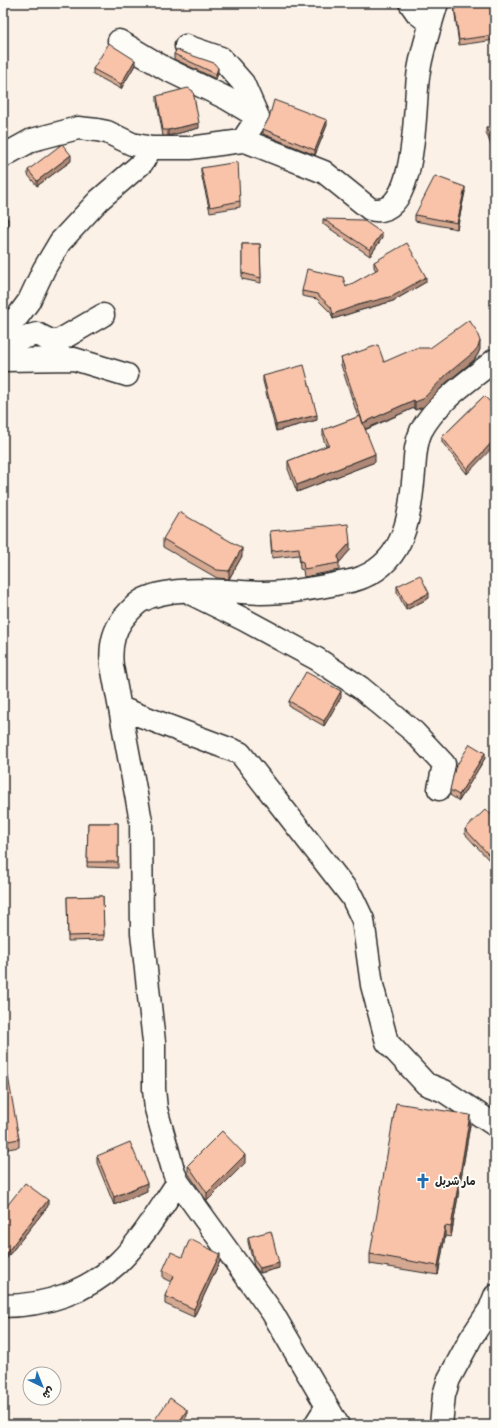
<svg xmlns="http://www.w3.org/2000/svg" width="498" height="1428" viewBox="0 0 498 1428" font-family="Delius,'Playpen Sans Arabic',sans-serif">
<style>
.lines{fill:none;stroke-linecap:round;stroke-linejoin:round}
.minor-casing{stroke:#2b2b2b;stroke-width:25}
.minor{stroke:#fdfcf7;stroke-width:22}
.wall{fill:#d5a891;stroke:#2b2b2b}
.shaded-wall{fill:#ae8876;stroke:#2b2b2b}
.building{fill:#f8c3a9;stroke:#2b2b2b}
.labels{text-anchor:middle;stroke-width:4;stroke-linejoin:round;paint-order:stroke}
.poi-label{font-size:11px;font-weight:bold;fill:#2b2b2b;stroke:#fdfcf7;text-anchor:start}
</style>
<rect width="100%" height="100%" fill="#fcf1e7"/>
<filter id="ink" filterUnits="userSpaceOnUse"><feTurbulence type="fractalNoise" baseFrequency=".025" numOctaves="2"/><feDisplacementMap in="SourceGraphic" scale="8" xChannelSelector="R" yChannelSelector="G"/><feConvolveMatrix kernelMatrix="1 2 1 2 8 2 1 2 1" color-interpolation-filters="sRGB"/></filter>
<g filter="url(#ink)">
<g class="lines">
<defs>
<path id="minor" d="M 410,3 L 417,13 L 431,24
M 119,41 L 166,69 L 226,98 L 258,117 L 242,141
M 186,46 L 221,58 L 243,83 L 258,117
M 3,156 L 32,140 L 78,128 L 97,130 L 107,132 L 132,144 L 151,148 L 190,148 L 242,141 L 248,142 L 324,172 L 370,209 C 418,223 414,105 418,77 C 421,52 430,27 437,3
M 3,327 L 18,316 L 29,301 L 44,269 L 60,242 L 99,200 L 142,163 L 151,148
M 3,343 L 37,334 L 55,343 L 103,315
M 3,360 L 74,359 L 127,375
M 192,594 L 243,619 L 317,659 L 361,688 L 414,732 L 444,764 L 439,789
M 120,708 L 240,753 L 352,897 L 363,920 L 372,985 L 387,1042 L 426,1084 L 444,1091 L 495,1125
M 3,1306 C 45,1306 87,1292 118,1263 C 142,1240 160,1209 178,1182
M 315,1425 L 327,1406
M 338,1425 L 272,1312 L 178,1182 L 174,1173 L 156,1109 L 154,1089 L 154,1042 L 142,933 L 141,821 L 112,666 C 110,649 112,634 122,620 C 128,613 133,606 141,601 C 172,584 226,592 261,593 C 289,593 318,588 345,582 C 351,581 357,580 363,577 C 406,559 410,514 414,472 C 415,458 415,444 421,431 C 437,401 469,381 495,360
M 441,1425 L 444,1395 L 449,1379 L 471,1338 L 490,1309 L 495,1296"/>
</defs>
<use href="#minor" class="minor-casing"/>
<use href="#minor" class="minor"/>
</g>
<path class="wall" d="M 454,3 L 495,3 L 495,40 L 459,45 L 454,7 Z
M 113,46 L 135,65 L 121,89 L 93,74 L 93,69 Z
M 182,52 L 218,73 L 216,79 L 174,59 L 174,54 Z
M 157,96 L 199,128 L 168,136 L 163,136 L 157,102 Z
M 269,118 L 327,125 L 315,155 L 263,134 L 263,129 Z
M 486,127 L 495,127 L 495,156 L 486,132 Z
M 71,161 L 37,186 L 28,175 L 28,170 Z
M 201,168 L 240,201 L 240,207 L 210,212 L 201,173 Z
M 465,192 L 457,229 L 415,221 L 415,215 Z
M 323,219 L 382,238 L 370,256 L 323,224 Z
M 242,244 L 260,244 L 261,283 L 242,279 Z
M 374,262 L 426,282 L 393,301 L 358,311 L 333,319 L 331,313 L 317,299 L 302,296 L 302,291 L 346,287 L 376,271 L 374,267 Z
M 480,349 L 478,354 L 474,360 L 446,383 L 423,407 L 415,410 L 414,408 L 365,430 L 375,462 L 297,492 L 288,469 L 288,461 L 326,446 L 323,438 L 323,430 L 358,417 L 341,365 L 341,358 L 384,362 Z
M 263,376 L 317,420 L 276,431 L 263,381 Z
M 484,396 L 467,474 L 442,442 L 442,437 Z
M 270,531 L 350,550 L 339,563 L 339,570 L 304,577 L 303,570 L 300,569 L 299,555 L 272,558 Z
M 163,539 L 242,556 L 229,579 L 217,578 L 163,547 Z
M 397,586 L 429,598 L 406,610 L 397,592 Z
M 341,697 L 324,726 L 289,706 L 289,701 Z
M 485,758 L 459,801 L 450,795 L 450,790 Z
M 495,819 L 495,855 L 489,860 L 465,834 L 465,829 Z
M 88,823 L 118,823 L 118,868 L 87,867 Z
M 103,896 L 104,940 L 68,941 L 67,897 Z
M 3,1076 L 19,1139 L 19,1147 L 3,1150 Z
M 470,1125 L 451,1237 L 445,1236 L 438,1275 L 370,1264 L 370,1254 Z
M 97,1156 L 147,1191 L 114,1205 L 97,1163 Z
M 245,1163 L 207,1201 L 188,1173 L 188,1165 Z
M 48,1206 L 5,1260 L 3,1258 L 3,1211 Z
M 248,1237 L 279,1268 L 260,1273 L 254,1266 L 248,1242 Z
M 182,1257 L 220,1261 L 194,1317 L 165,1304 L 165,1296 L 171,1282 L 163,1278 L 163,1270 Z"/>
<path class="shaded-wall" d="M 135,60 L 135,65 L 121,89 L 121,84 Z
M 218,68 L 218,73 L 216,79 L 216,74 Z
M 327,120 L 327,125 L 315,155 L 315,150 Z
M 199,123 L 199,128 L 168,136 L 168,130 Z
M 71,155 L 71,161 L 37,186 L 37,181 Z
M 465,187 L 465,192 L 457,229 L 457,223 Z
M 5,192 L 5,199 L 3,200 L 3,193 Z
M 8,219 L 8,227 L 3,230 L 3,222 Z
M 382,233 L 382,238 L 370,256 L 370,250 Z
M 426,277 L 426,282 L 393,301 L 358,311 L 333,319 L 333,314 Z
M 480,341 L 480,349 L 478,354 L 474,360 L 446,383 L 423,407 L 415,410 L 415,402 Z
M 414,400 L 414,408 L 363,430 L 363,423 Z
M 317,415 L 317,420 L 276,431 L 276,425 Z
M 495,439 L 495,445 L 467,474 L 467,469 Z
M 375,454 L 375,462 L 297,492 L 297,485 Z
M 350,543 L 350,550 L 339,563 L 338,556 Z
M 242,548 L 242,556 L 229,579 L 229,571 Z
M 429,593 L 429,598 L 406,610 L 406,605 Z
M 341,691 L 341,697 L 324,726 L 324,721 Z
M 485,753 L 485,758 L 459,801 L 459,795 Z
M 495,850 L 495,855 L 489,860 L 489,855 Z
M 470,1115 L 470,1125 L 451,1237 L 451,1227 Z
M 245,1155 L 245,1163 L 207,1201 L 207,1193 Z
M 147,1183 L 147,1191 L 114,1205 L 114,1197 Z
M 48,1200 L 48,1206 L 5,1260 L 5,1255 Z
M 445,1226 L 445,1236 L 438,1275 L 438,1266 Z
M 220,1254 L 220,1261 L 194,1317 L 194,1309 Z
M 279,1263 L 279,1268 L 260,1273 L 260,1268 Z
M 187,1410 L 187,1416 L 181,1425 L 177,1425 Z"/>
<path class="building" d="M 454,3 L 495,3 L 495,35 L 459,40 Z
M 109,43 L 113,46 L 135,60 L 121,84 L 93,69 Z
M 177,49 L 182,52 L 214,63 L 218,68 L 216,74 L 174,54 Z
M 188,88 L 193,91 L 199,123 L 168,130 L 163,130 L 157,96 Z
M 274,100 L 327,120 L 315,150 L 263,129 L 269,118 Z
M 486,127 L 495,127 L 495,150 Z
M 62,144 L 71,155 L 37,181 L 28,170 Z
M 238,162 L 240,201 L 210,207 L 201,168 Z
M 435,176 L 465,187 L 457,223 L 415,215 Z
M 3,210 L 8,219 L 3,222 Z
M 323,219 L 363,220 L 382,233 L 370,250 Z
M 407,243 L 426,277 L 393,296 L 358,305 L 333,314 L 331,307 L 317,294 L 302,291 L 307,269 L 343,277 L 346,287 L 378,269 L 374,262 Z
M 242,244 L 260,244 L 261,278 L 242,273 Z
M 469,320 L 476,330 L 480,341 L 478,347 L 474,352 L 446,375 L 423,399 L 415,402 L 414,400 L 363,423 L 341,358 L 378,345 L 384,362 L 416,348 L 430,348 Z
M 304,365 L 317,415 L 276,425 L 263,376 Z
M 484,396 L 495,407 L 495,439 L 467,469 L 442,437 Z
M 360,416 L 375,454 L 297,485 L 288,461 L 329,445 L 323,430 Z
M 179,512 L 242,548 L 229,571 L 217,570 L 163,539 Z
M 348,524 L 350,543 L 338,556 L 339,563 L 304,569 L 303,562 L 300,561 L 299,548 L 272,551 L 270,531 Z
M 420,575 L 429,593 L 406,605 L 397,586 Z
M 306,672 L 341,691 L 324,721 L 289,701 Z
M 470,744 L 485,753 L 459,795 L 450,790 L 455,768 Z
M 486,809 L 495,819 L 495,850 L 489,855 L 465,829 Z
M 88,823 L 118,823 L 118,862 L 87,862 Z
M 103,896 L 104,935 L 68,936 L 67,897 Z
M 3,1076 L 8,1076 L 19,1139 L 3,1142 Z
M 396,1103 L 470,1115 L 451,1227 L 445,1226 L 438,1266 L 370,1254 Z
M 222,1131 L 245,1155 L 207,1193 L 188,1165 Z
M 130,1142 L 147,1183 L 114,1197 L 97,1156 Z
M 25,1183 L 48,1200 L 5,1255 L 3,1253 L 3,1211 Z
M 271,1231 L 279,1263 L 260,1268 L 254,1260 L 248,1237 Z
M 190,1239 L 220,1254 L 194,1309 L 165,1296 L 174,1276 L 163,1270 L 171,1252 L 182,1257 Z
M 170,1398 L 187,1410 L 177,1425 L 151,1425 Z"/>
</g>
<defs>
<symbol id="church-bare" viewBox="-9 -9 18 18"><path d="M-1.2-6h2.4v3.5h3.3v2.4h-3.3V6h-2.4V-.1h-3.3v-2.4h3.3Z" fill="#1f6fb2" stroke="#fdfcf7" stroke-width="2.5" paint-order="stroke"/></symbol>
</defs>
<g fill-rule="evenodd">
<use href="#church-bare" x="412" y="1170" width="22" height="22"/>
</g>
<g class="labels">
<g class="poi-label">
<text x="435" y="1185">مار شربل</text>
</g>
</g>
<rect width="498" height="1428" fill="none" stroke="#fdfcf7" stroke-width="16"/>
<rect x="8" y="8" width="482" height="1412" fill="none" stroke="#2b2b2b" stroke-width="1.5" filter="url(#ink)"/>
<g transform="translate(42 1386) rotate(137)"><circle r="19" fill="#fdfcf7" stroke="#a9a8a5"/>
<path d="M0-3L7 15L0 10L-7 15Z" fill="#1f6fb2"/>
<text y="-6" font-size="11" font-weight="bold" text-anchor="middle" fill="#2b2b2b">ش</text>
</g>
</svg>
